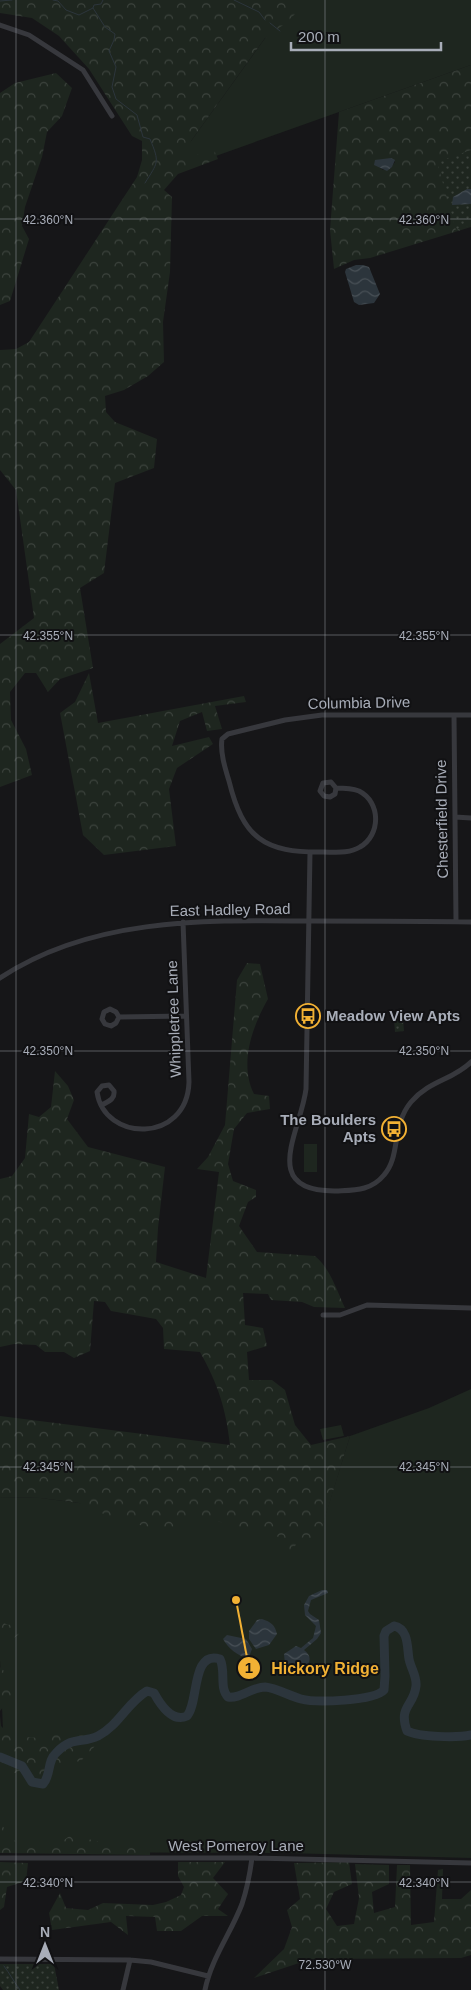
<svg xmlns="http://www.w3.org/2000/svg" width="471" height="1990" viewBox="0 0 471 1990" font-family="Helvetica,sans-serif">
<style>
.grass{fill:#1e261f}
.forest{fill:url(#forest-crowns);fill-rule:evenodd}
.park{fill:url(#park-dots)}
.water{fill:url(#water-waves)}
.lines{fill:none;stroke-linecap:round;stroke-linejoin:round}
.stream{stroke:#2c353c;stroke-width:1}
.river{stroke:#2c353c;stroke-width:9}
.minor{stroke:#37383d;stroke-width:5}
.ticks{fill:none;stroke:#a8adb8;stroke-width:1;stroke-opacity:0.45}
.labels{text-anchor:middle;stroke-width:4;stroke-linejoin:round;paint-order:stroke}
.street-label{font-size:15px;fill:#a8adb8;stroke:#111113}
.poi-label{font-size:15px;font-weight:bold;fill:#a8adb8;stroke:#111113;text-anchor:start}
.ticks-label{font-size:12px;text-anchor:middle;fill:#a8adb8;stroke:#111113;stroke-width:4;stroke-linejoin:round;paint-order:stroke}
.leader{fill:none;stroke:#f2b134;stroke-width:2}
.callout-dot{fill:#f2b134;stroke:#111113;stroke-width:2}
.mark-label{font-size:15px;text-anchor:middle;font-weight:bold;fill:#111}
.callout-label{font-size:16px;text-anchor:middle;font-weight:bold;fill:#f2b134;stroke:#111113;stroke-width:4;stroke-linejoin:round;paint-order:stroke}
</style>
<defs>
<pattern id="forest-crowns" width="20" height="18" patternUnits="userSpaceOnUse" patternTransform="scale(1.25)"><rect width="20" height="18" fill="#1e261f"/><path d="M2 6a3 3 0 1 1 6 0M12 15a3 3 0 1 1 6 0" fill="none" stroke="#3c433d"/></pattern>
<pattern id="park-dots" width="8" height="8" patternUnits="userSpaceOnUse" patternTransform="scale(1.25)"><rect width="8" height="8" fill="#1e261f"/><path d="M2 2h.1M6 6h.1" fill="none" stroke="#3c433d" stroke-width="1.8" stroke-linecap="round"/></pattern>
<pattern id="water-waves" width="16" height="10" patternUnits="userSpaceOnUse" patternTransform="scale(1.25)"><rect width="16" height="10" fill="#2c353c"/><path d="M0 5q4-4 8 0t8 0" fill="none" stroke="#485056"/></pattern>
</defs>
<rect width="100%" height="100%" fill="#161618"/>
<path class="grass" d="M 289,0 L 471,0 L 471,65 L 168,173 L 281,16 Z
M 304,1144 L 317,1144 L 317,1172 L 304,1172 Z
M 471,1389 L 471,1858 L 285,1853 L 17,1852 L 0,1835 L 0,1758 L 3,1731 L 0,1660 L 0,1497 L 41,1498 L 79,1503 L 322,1526 L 350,1436 L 429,1408 Z
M 341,1425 L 344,1436 L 323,1440 L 320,1429 Z"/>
<path class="forest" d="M 0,0 L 302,0 L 295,14 L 286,23 L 265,38 L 191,141 L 187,157 L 214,150 L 218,159 L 178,174 L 164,190 L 172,197 L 170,272 L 163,322 L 164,362 L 148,376 L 124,390 L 105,396 L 106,412 L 115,422 L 157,439 L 154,468 L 115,483 L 104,573 L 80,588 L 93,668 L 60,679 L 48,692 L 36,673 L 25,673 L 10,692 L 11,720 L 26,749 L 32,775 L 0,787 L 0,644 L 34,618 L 16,490 L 0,470 L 0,350 L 16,349 L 29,342 L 137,177 L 142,160 L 142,141 L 132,136 L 89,69 L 59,36 L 32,18 L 0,13 Z
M 471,65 L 471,227 L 370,258 L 354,260 L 334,269 L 330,230 L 339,112 ZM 393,159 L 395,162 L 390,169 L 383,170 L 380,168 L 379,160 Z
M 56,73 L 72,88 L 62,116 L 47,132 L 42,157 L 25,207 L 22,226 L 29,239 L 10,301 L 0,305 L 0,93 L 15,83 Z
M 89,673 L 98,723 L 244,696 L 246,702 L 215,706 L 222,729 L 207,731 L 202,712 L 180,721 L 172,746 L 209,737 L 213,744 L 177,768 L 169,789 L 176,846 L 104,855 L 83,835 L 60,713 L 75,702 Z
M 247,963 L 260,964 L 268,999 C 252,1027 239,1064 254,1094 L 269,1096 L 270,1109 L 247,1113 L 234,1129 L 228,1164 L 233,1181 L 256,1190 L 256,1197 L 248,1202 L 239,1226 L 257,1252 L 315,1256 C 330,1268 337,1291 345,1308 L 314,1307 L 302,1302 L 271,1300 L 268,1294 L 243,1293 L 245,1325 L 263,1328 L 267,1346 L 247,1352 L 249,1380 L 272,1380 L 285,1390 L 295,1425 L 311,1445 L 350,1436 L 320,1534 L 309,1552 L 304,1537 L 300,1539 L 290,1553 L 279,1537 L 201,1517 L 189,1521 L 169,1532 L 115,1519 L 79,1503 L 41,1498 L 0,1497 L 0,1416 L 230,1445 C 226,1409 218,1384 200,1352 L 164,1349 L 163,1328 L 156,1319 L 111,1311 L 105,1302 L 94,1301 L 90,1351 L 74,1358 L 64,1352 L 45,1352 L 36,1345 L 14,1344 L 0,1347 L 0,1179 L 12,1176 L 25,1158 L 29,1114 L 39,1117 L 51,1107 L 55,1071 L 68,1086 L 74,1100 L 67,1119 L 88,1147 L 165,1167 L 158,1228 L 156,1262 L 206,1278 L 219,1172 L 197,1169 L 208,1157 L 225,1125 L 237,980 Z
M 27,1619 L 18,1635 L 0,1648 L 0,1621 L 8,1625 Z
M 0,1667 L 4,1671 L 12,1695 L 0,1711 Z
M 0,1716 L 1,1726 L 11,1736 L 41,1738 L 49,1729 L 90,1733 L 95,1746 L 80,1762 L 67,1759 L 58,1772 L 39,1780 L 20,1772 L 0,1776 Z
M 0,1823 L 20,1847 L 54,1847 L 71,1835 L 113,1845 L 150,1849 L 150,1855 L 0,1853 Z
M 0,1862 L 28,1863 L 26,1881 L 7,1887 L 4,1907 L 0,1910 Z
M 178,1862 L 225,1862 L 213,1878 L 228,1894 L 218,1909 L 228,1916 L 202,1916 L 181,1931 L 157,1931 L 155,1917 L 126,1916 L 128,1935 L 111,1922 L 52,1930 L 49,1913 L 60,1893 L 66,1908 L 88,1910 L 103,1903 L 153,1905 L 166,1902 L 181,1895 L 184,1887 L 178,1876 Z
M 349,1862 L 352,1884 L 334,1892 L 326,1909 L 337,1926 L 354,1924 L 359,1898 L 355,1864 L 389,1865 L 389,1884 L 372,1892 L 374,1913 L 395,1907 L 397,1865 L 410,1865 L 411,1925 L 434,1922 L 438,1870 L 443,1869 L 442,1899 L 461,1899 L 471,1890 L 471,1955 L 461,1958 L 311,1959 L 254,1978 L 284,1949 L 292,1927 L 287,1910 L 300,1899 L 294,1863 Z"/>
<path class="park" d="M 471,150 L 471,225 L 456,230 L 437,162 Z
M 394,1019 L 403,1019 L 404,1031 L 395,1032 Z
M 0,1964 L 54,1964 L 59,1990 L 3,1990 L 0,1986 Z"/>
<path class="water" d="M 391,158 L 395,160 L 392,167 L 387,171 L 374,165 L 375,160 Z
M 467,189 L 471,189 L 471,204 L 452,205 L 453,197 Z
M 356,265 L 363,265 L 369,267 L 380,294 L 374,303 L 359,305 L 354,302 L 345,272 L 346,269 Z
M 322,1590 L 327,1590 L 328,1593 L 311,1600 L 308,1611 L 310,1614 L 319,1620 L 321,1633 L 317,1639 L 304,1650 C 316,1659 307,1670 294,1670 L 285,1664 L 284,1654 L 296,1646 L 301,1648 L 313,1638 L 316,1626 L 305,1615 L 304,1605 L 309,1596 Z
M 262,1619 C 271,1622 275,1625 277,1634 L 269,1645 L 256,1649 L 249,1639 L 249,1631 L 257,1620 Z
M 227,1635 L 246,1639 L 252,1649 L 249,1657 C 239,1658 228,1648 223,1639 Z"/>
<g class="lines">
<path class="stream" d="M 53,0 L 58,1 L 66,10 L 79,15 L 93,8 L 94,5 L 101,4 L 103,0
M 234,0 L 259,12 L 265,20
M 0,1 L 12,0
M 93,8 L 105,27 L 115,34 L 114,40 L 109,51 L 116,67 L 112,87 L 116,99 L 137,115 L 143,137 L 150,139 C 160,163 158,162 145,183
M 270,23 L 280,31
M 4,1966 C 10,1974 14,1982 20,1990"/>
<path class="river" d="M 0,1757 L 22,1766 L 32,1782 L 43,1784 C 51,1776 47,1761 56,1753 C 73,1735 82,1744 98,1736 C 118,1726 128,1702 147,1691 L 154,1693 C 160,1704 172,1723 187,1716 C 199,1703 191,1650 220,1659 C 226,1671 219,1688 228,1697 C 240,1699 252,1687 265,1687 C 277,1688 289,1696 301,1699 C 316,1703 374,1701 384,1690 L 385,1676 L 384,1636 L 386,1631 L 394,1626 C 409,1629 407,1648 409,1659 C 411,1669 417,1676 416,1686 C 414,1706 398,1706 407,1731 C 419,1737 457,1738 471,1735"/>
<path class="minor" d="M 0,25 L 29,35 L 83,70 L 112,116
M 454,715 L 456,921
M 336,788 L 335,794 L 330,797 L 324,796 L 320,791 L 323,783 L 331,782 L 336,788 C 344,788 351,788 359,791 C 381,802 381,835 360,847 C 349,854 335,852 323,852 C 264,853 243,838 229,781 C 225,768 220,752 222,739 L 228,734 L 285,720 L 322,715 L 471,715
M 455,817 L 471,818
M 310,852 L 306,1089 C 301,1131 258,1192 336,1191 C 354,1190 371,1191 384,1175 C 401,1156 391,1126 411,1102 C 430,1080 453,1080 471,1062
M 0,978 C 92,917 206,920 312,921 C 365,921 418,921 471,922
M 119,1017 L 116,1023 L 111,1026 L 105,1024 L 102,1019 L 104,1012 L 110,1009 L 116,1012 L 119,1017 L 186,1016
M 102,1105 C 109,1101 115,1099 114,1091 L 109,1085 L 102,1086 L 97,1092 C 104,1142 187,1144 189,1082 L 183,922
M 323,1315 L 340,1315 L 367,1305 L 471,1308
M 0,1858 L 252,1858 L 471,1863
M 0,1959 L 130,1960 L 151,1962 L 208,1976
M 123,1990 L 130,1960
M 205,1990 C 211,1959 231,1933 242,1904 C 247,1889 250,1873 252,1858"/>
</g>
<path class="ticks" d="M 16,0 L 16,1990M 325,0 L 325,1990M 0,219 L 471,219M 0,635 L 471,635M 0,1051 L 471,1051M 0,1467 L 471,1467M 0,1882 L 471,1882"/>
<defs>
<symbol id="bus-ring" viewBox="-11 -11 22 22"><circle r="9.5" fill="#111113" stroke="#f2b134" stroke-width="1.5"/><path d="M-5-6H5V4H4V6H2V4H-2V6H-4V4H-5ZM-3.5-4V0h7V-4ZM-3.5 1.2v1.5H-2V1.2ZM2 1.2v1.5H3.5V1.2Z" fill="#f2b134"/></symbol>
</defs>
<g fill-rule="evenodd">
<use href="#bus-ring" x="294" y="1002" width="28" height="28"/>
<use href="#bus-ring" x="380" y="1115" width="28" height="28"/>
</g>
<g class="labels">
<g class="street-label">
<text transform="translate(359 703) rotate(-1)" y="5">Columbia Drive</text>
<text transform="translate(442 819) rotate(-91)" y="5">Chesterfield Drive</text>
<text transform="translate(230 910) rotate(-1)" y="5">East Hadley Road</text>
<text transform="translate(174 1019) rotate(-92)" y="5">Whippletree Lane</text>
<text x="236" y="1851">West Pomeroy Lane</text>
</g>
<g class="poi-label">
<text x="326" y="1021">Meadow View Apts</text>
<text x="376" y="1125" text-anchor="end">The Boulders<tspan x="376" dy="17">Apts</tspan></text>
</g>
</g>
<g class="ticks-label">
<text x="48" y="224">42.360°N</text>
<text x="424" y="224">42.360°N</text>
<text x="48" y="640">42.355°N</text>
<text x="424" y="640">42.355°N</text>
<text x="48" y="1055">42.350°N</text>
<text x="424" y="1055">42.350°N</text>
<text x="48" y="1471">42.345°N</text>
<text x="424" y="1471">42.345°N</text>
<text x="48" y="1887">42.340°N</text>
<text x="424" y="1887">42.340°N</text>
<text x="325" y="1969">72.530°W</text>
</g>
<path class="leader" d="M236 1600L249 1668"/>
<g class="callout-dot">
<circle cx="236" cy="1600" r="5"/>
<circle cx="249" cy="1668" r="12"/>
</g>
<g class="mark-label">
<text x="249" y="1673">1</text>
</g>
<g class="callout-label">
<text x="325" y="1674">Hickory Ridge</text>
</g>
<g transform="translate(45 1945)" stroke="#111113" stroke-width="4" paint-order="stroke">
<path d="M0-4L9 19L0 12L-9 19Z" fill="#a8adb8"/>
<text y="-8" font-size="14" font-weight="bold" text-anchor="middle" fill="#a8adb8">N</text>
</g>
<path d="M291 42v8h150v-8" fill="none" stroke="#a8adb8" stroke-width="2.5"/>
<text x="298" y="42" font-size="15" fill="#a8adb8" stroke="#111113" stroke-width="4" paint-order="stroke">200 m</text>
</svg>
